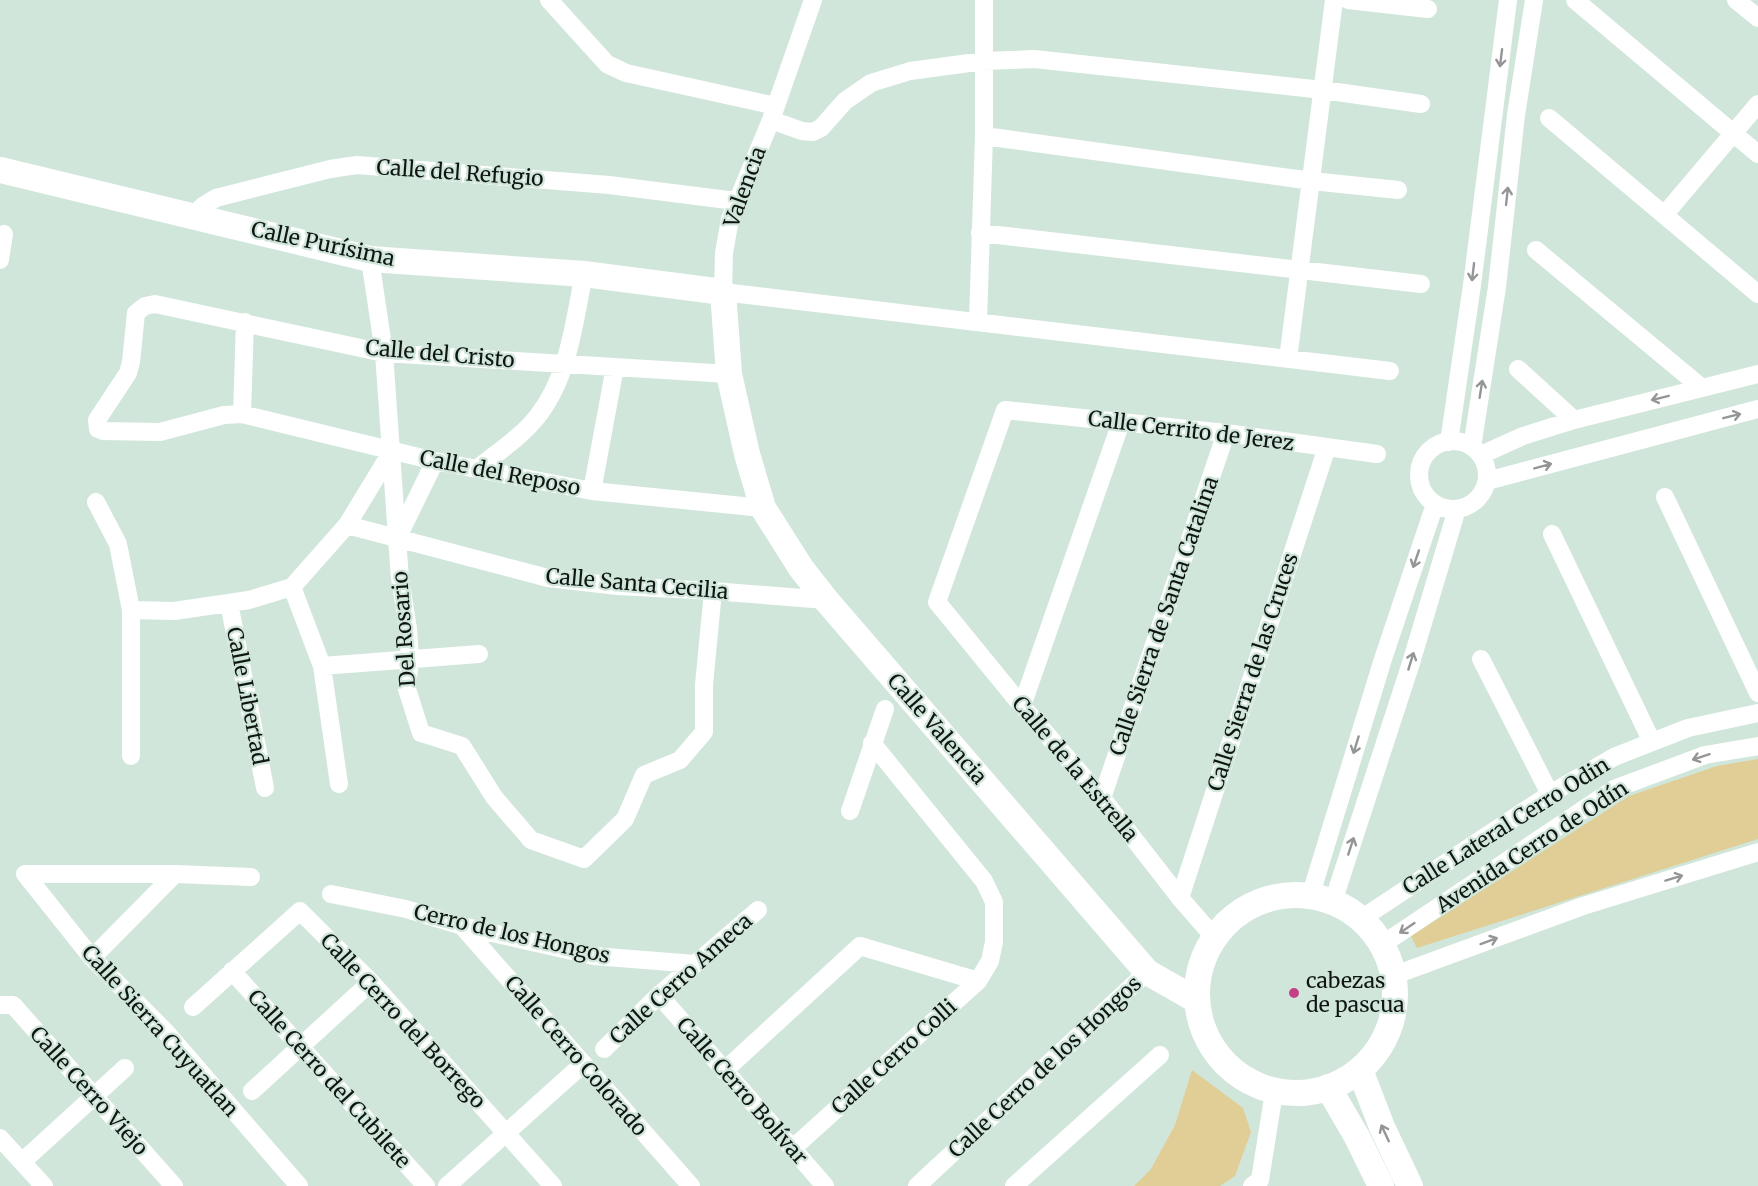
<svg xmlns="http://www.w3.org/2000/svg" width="1758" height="1186" viewBox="0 0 1758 1186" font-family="Merriweather,serif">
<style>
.green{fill:#e0ce96}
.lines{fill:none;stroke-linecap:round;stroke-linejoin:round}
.street{stroke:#fff;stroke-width:18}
.secondary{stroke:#fff;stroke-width:26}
.oneway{stroke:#939694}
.poi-dot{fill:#c34086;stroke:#d1e6da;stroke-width:2}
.labels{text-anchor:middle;stroke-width:4.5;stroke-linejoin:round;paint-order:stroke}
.street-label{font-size:21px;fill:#0f1612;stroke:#d1e6da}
.poi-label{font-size:21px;fill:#0f1612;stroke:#d1e6da;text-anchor:start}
</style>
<rect width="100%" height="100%" fill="#d1e6da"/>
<path class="green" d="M 1758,759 L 1758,839 L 1417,948 L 1411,936 L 1629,796 L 1717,766 Z
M 1192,1070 L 1243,1108 L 1251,1132 L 1235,1176 L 1220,1186 L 1134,1186 L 1151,1169 L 1175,1125 Z"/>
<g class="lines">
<path class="street" d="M 549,0 L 607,64 L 626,73 L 776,106
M 813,0 L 771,120 L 730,219 L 724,253 L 723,292 L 1390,371
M 1348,0 L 1428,9
M 1575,0 L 1758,154
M 1736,0 L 1758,18
M 1549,118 L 1758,294
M 771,120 L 802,131 L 813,132 L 821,128 L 845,101 L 871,83 L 910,71 L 984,61 L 1034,59 L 1323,90 L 1421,104
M 984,136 L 1312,181 L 1398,190
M 1665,214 L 1758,104
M 193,215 L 203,206 L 216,198 L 330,169 L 357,165 L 609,185 L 736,201
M 980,233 L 1421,284
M 1536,250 L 1702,388
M 370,259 L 384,353 L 397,537
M 0,260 L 4,234
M 978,322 L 984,136 L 984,0
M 1288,359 L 1334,0
M 1518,369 L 1574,420
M 729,374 L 384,353 L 155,304 L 145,306 L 136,313 L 131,362 L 128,373 L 97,420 L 98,429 L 103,431 L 160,432 L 224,415 L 242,414 L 435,461 L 592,491 L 763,508
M 242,414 L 245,322
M1419 475a34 34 0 1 1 68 0a34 34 0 1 1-68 0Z
M 1449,442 L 1472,285 L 1508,0
M 1472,447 L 1497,287 L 1516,115 L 1534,0
M 1481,455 L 1523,436 L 1574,420 L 1758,374
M 435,461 L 397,539 L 400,578 L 408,629 L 410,659 L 407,689 L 421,733 L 462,746 L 494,797 L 531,840 L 584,859 L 625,819 L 644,775 L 680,760 L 704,732 L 704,685 L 713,591
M 478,468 C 498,452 521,437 537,417 C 569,377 574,322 584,274
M 1487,481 L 1758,409
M 592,491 L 615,367
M 1665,497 L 1758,693
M 96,502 L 118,544 L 131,610 L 174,611 L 249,600 L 292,587 L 347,525 L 392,451
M 347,525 L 548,578 L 618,586 L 713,591 L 826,600
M 1552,534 L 1652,742
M 292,587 L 322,666 L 479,654
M 229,603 L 265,788
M 131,610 L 131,756
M 1481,659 L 1550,794
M 322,666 L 339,784
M 1022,706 L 1121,422
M 1102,798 L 1226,433
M 850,811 L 885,709
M 25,874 L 92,958 L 165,1031 L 299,1186
M 25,874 L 175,874 L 251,877
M 331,894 L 406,909 L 462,926 L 594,956 L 695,964
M 1310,897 L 1383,659 L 1435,504
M 1180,898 L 1327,447
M 1333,902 L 1411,663 L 1457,509
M 1361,919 L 1550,794 L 1614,757 L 1688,728 L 1758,713
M 462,926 L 691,1186
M 1214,937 L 1180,898 L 1102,798 L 1022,706 L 937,602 L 1005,410 L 1226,433 L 1377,454
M 1383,944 L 1614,789 L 1705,755 L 1758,746
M 92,958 L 175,874
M 232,971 L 426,1186
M 1395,975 L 1583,906 L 1758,852
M 659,995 L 825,1186
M 0,1005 L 13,1005 L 174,1186
M 193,1007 L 300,911 L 371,982 L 553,1186
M 604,1049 L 659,995 L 758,910
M 724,1071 L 860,946 L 978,981
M 252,1091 L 371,982
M 0,1138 L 44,1186
M 792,1149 L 978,981 L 990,961 L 994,942 L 994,902 L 984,881 L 872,743
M 22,1162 L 125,1068
M 447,1186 L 583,1064
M 917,1186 L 1147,972
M 1014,1186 L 1160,1055
M 1252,1186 L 1260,1180 L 1274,1092"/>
<path class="secondary" d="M 0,170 L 370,259 L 584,274 L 723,292 L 729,374 L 747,454 L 763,508 L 801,568 L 826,600 L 1147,972 L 1196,1000
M1197 994a99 99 0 1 1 198 0a99 99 0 1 1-198 0Z
M 1360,1070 L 1382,1127 L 1410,1186
M 1328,1087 L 1357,1137 L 1381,1186"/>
</g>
<defs><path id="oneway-shaft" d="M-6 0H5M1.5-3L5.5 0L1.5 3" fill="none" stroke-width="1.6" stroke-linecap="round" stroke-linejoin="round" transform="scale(1.5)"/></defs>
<g class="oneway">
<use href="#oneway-shaft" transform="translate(1501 58) rotate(97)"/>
<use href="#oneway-shaft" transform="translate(1507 196) rotate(-84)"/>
<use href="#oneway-shaft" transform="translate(1473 272) rotate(97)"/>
<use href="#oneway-shaft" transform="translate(1481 389) rotate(-81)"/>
<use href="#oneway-shaft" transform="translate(1660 398) rotate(166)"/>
<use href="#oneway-shaft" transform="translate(1732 416) rotate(-14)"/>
<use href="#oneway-shaft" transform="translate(1543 466) rotate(-15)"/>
<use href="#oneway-shaft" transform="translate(1416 559) rotate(109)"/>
<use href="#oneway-shaft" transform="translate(1411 661) rotate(-73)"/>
<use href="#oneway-shaft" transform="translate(1356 745) rotate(107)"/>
<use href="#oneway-shaft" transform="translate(1701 757) rotate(162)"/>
<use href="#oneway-shaft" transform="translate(1351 846) rotate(-72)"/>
<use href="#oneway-shaft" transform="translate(1674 878) rotate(-17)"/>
<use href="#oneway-shaft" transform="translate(1407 928) rotate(146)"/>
<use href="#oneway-shaft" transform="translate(1489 941) rotate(-20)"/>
<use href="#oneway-shaft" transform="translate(1385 1133) rotate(-115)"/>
</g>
<circle class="poi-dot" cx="1294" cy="993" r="6"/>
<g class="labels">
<g class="street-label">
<text transform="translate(460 173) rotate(4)" y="7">Calle del Refugio</text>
<text transform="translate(745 187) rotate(-70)" y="7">Valencia</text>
<text transform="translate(323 244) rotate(12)" y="7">Calle Purísima</text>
<text transform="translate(440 354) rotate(5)" y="7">Calle del Cristo</text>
<text transform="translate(1191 431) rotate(7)" y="7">Calle Cerrito de Jerez</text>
<text transform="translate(500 473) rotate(11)" y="7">Calle del Reposo</text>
<text transform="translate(637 584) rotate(5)" y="7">Calle Santa Cecilia</text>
<text transform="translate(1164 616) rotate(-71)" y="7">Calle Sierra de Santa Catalina</text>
<text transform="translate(404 629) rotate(-94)" y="7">Del Rosario</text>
<text transform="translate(1253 672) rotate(-72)" y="7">Calle Sierra de las Cruces</text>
<text transform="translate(247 696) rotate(79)" y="7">Calle Libertad</text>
<text transform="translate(937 729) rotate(49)" y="7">Calle Valencia</text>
<text transform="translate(1075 769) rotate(50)" y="7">Calle de la Estrella</text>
<text transform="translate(1506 826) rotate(-32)" y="7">Calle Lateral Cerro Odin</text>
<text transform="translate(1532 847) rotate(-33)" y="7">Avenida Cerro de Odín</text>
<text transform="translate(512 934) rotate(13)" y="7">Cerro de los Hongos</text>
<text transform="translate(681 979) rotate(-42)" y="7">Calle Cerro Ameca</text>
<text transform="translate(403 1021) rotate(47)" y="7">Calle Cerro del Borrego</text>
<text transform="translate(160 1031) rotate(48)" y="7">Calle Sierra Cuyuatlan</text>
<text transform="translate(576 1056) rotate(49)" y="7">Calle Cerro Colorado</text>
<text transform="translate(894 1057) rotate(-42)" y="7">Calle Cerro Colli</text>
<text transform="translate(1045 1067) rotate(-43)" y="7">Calle Cerro de los Hongos</text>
<text transform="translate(329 1079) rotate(48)" y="7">Calle Cerro del Cubilete</text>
<text transform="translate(89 1091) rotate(48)" y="7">Calle Cerro Viejo</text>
<text transform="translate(742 1091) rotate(49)" y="7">Calle Cerro Bolívar</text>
</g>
<g class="poi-label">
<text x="1306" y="988">cabezas<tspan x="1306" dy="24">de pascua</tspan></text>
</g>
</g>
</svg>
